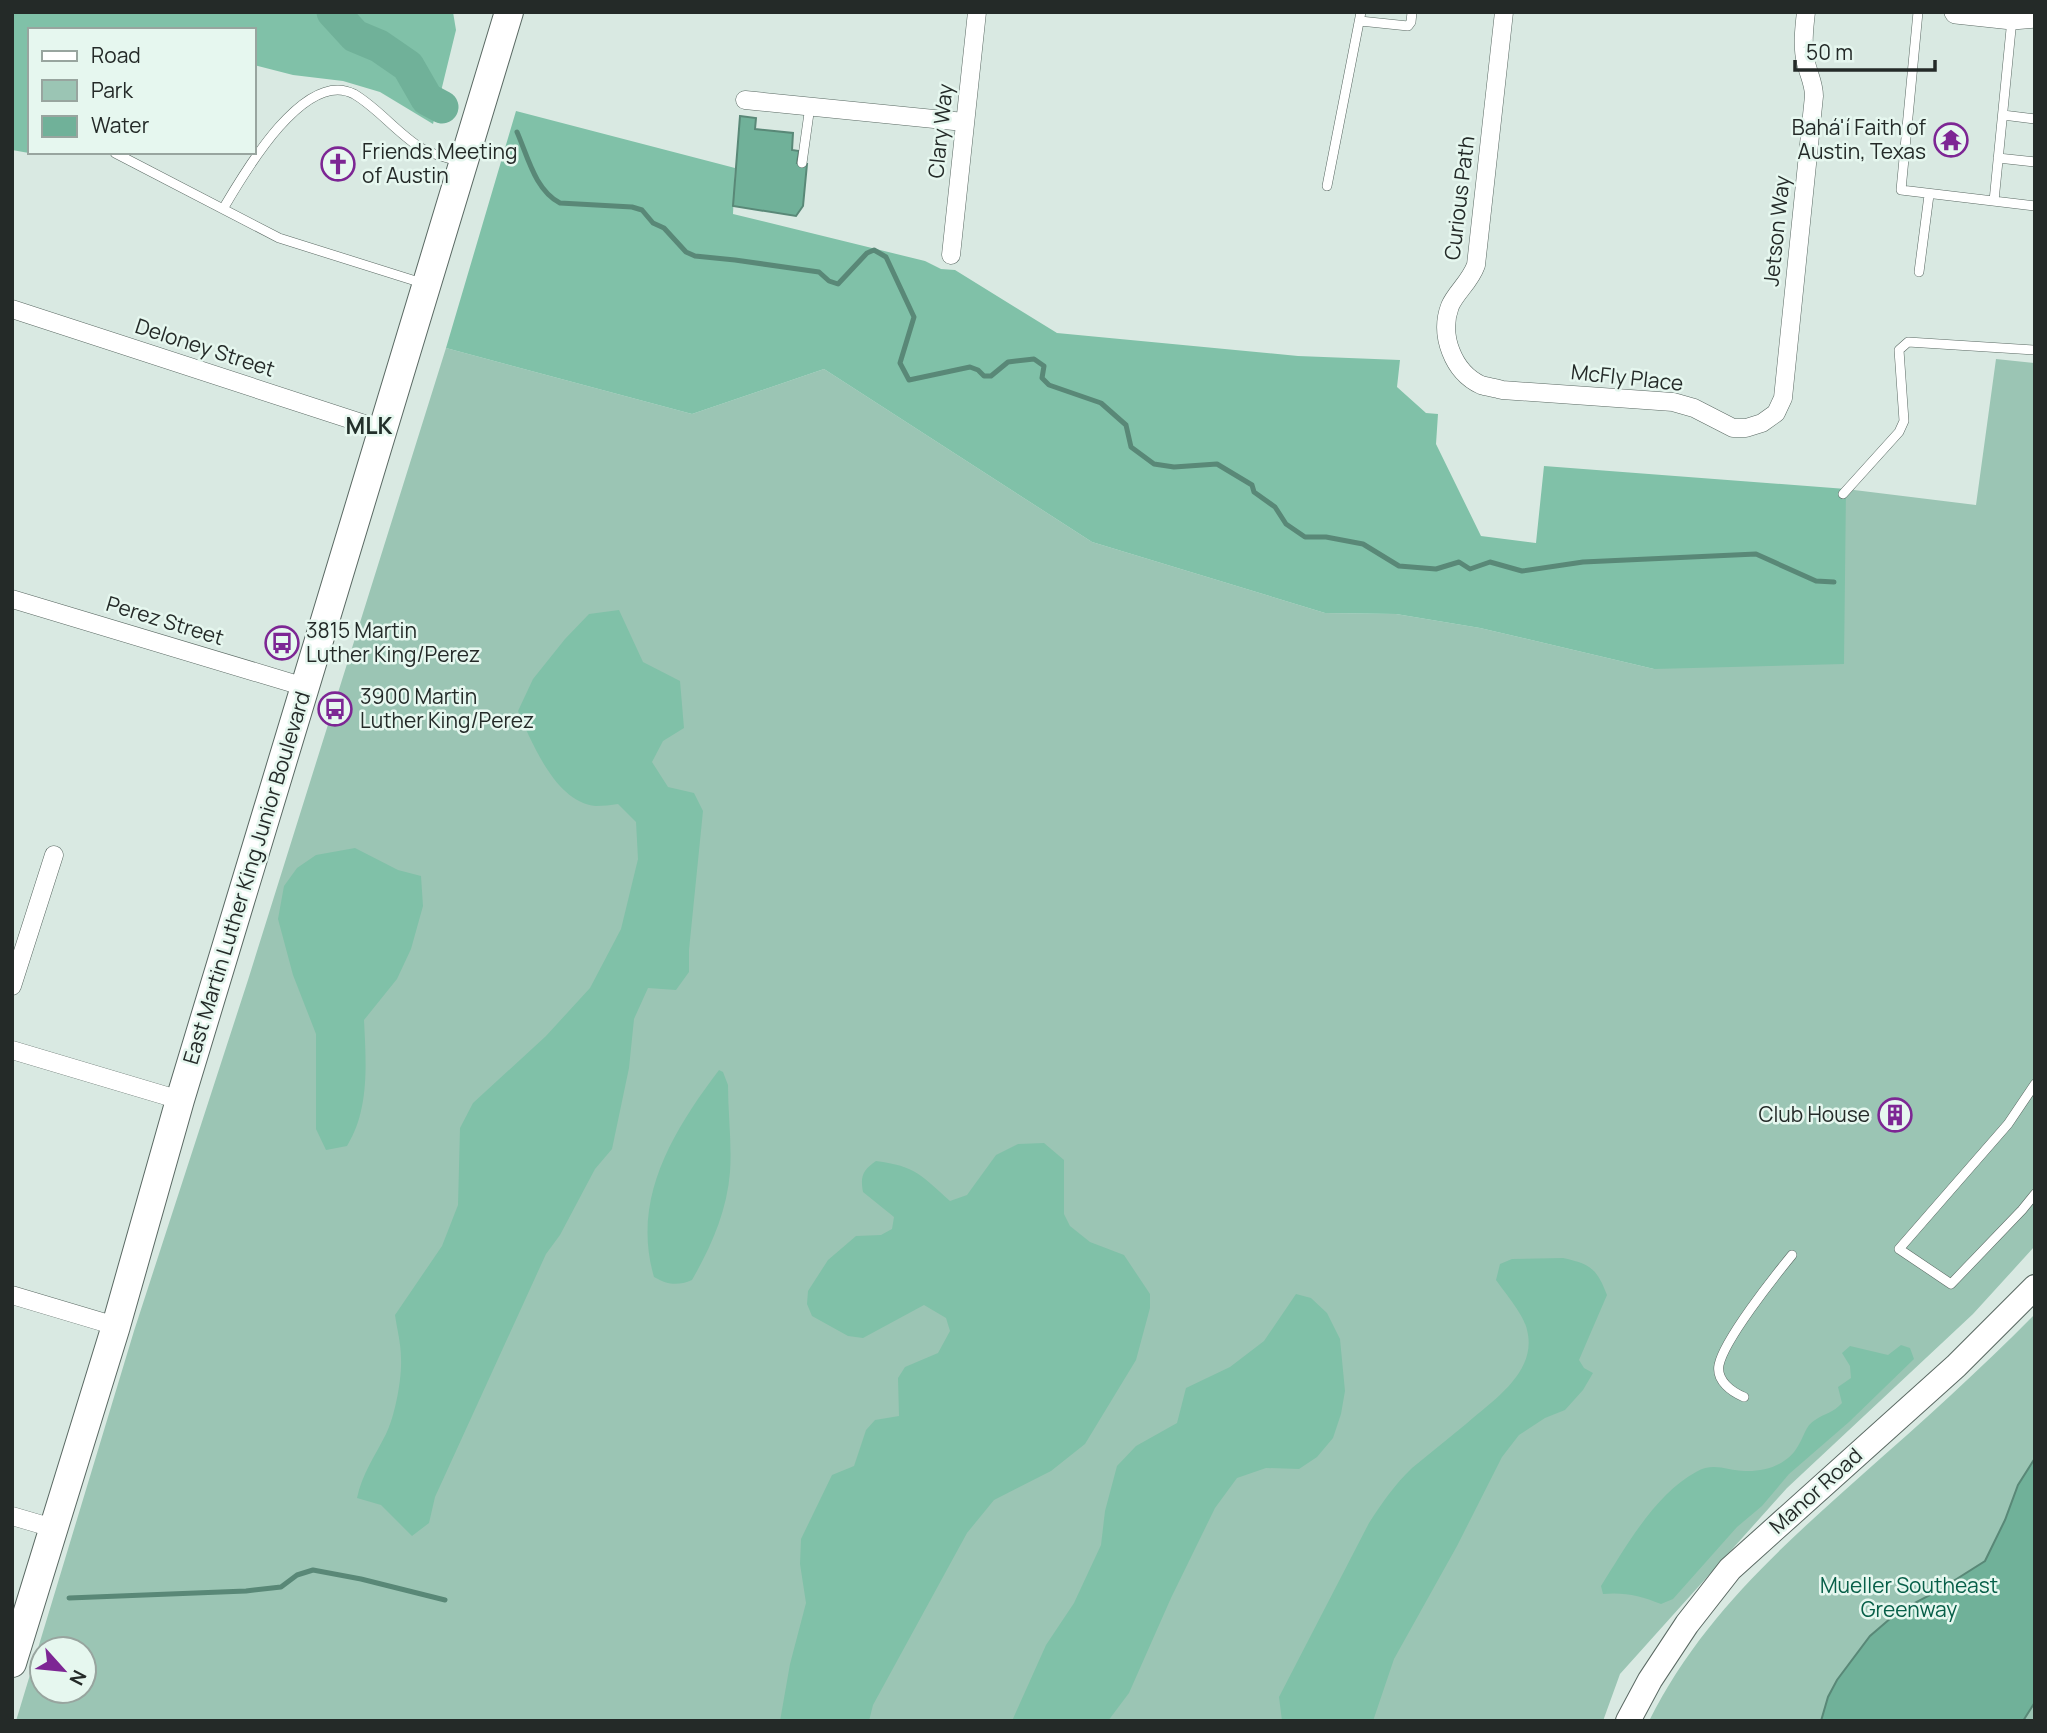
<svg xmlns="http://www.w3.org/2000/svg" width="2047" height="1733" viewBox="0 0 2047 1733" font-family="Manrope,sans-serif">
<style>
.green{fill:#9bc5b4;fill-rule:evenodd}
.forest{fill:#80c1a8}
.water{fill:#70b199;stroke:#598877;stroke-width:2}
.lines{fill:none;stroke-linecap:round;stroke-linejoin:round}
.stream{stroke:#598877;stroke-width:5}
.river{stroke:#70b199;stroke-width:33}
.service-casing{stroke:#5a6963;stroke-width:10}
.minor-casing{stroke:#5a6963;stroke-width:19}
.tertiary-casing{stroke:#5a6963;stroke-width:24}
.secondary-casing{stroke:#5a6963;stroke-width:26}
.primary-casing{stroke:#5a6963;stroke-width:30}
.service{stroke:#fff;stroke-width:9}
.minor{stroke:#fff;stroke-width:18}
.tertiary{stroke:#fff;stroke-width:23}
.secondary{stroke:#fff;stroke-width:24}
.primary{stroke:#fff;stroke-width:28}
.labels{text-anchor:middle;stroke-width:5;stroke-linejoin:round;paint-order:stroke}
.poi-label{font-size:21px;fill:#242a28;stroke:#e6f7ef;text-anchor:start}
.street-label{font-size:21px;fill:#242a28;stroke:#e6f7ef}
.park-label{font-size:21px;fill:#075f48;stroke:#e6f7ef}
.neighbourhood-label{font-size:23px;font-weight:bold;fill:#23302b;stroke:#e6f7ef}
</style>
<rect width="100%" height="100%" fill="#d9e9e2"/>
<path class="green" d="M 446,348 L 692,414 L 824,369 L 1092,542 L 1325,613 L 1396,614 L 1480,628 L 1654,669 L 1846,489 L 1976,505 L 1996,359 L 2035,363 L 2035,1246 L 1973,1314 L 1787,1488 L 1620,1674 L 1603,1721 L 16,1721 L 134,1331 L 248,980 ZM 42,1649 L 84,1649 L 84,1691 L 42,1691 Z
M 2035,1314 L 2035,1721 L 1649,1721 C 1700,1619 1780,1548 1863,1474 C 1922,1422 1980,1370 2035,1314 Z"/>
<path class="forest" d="M 12,12 L 453,12 L 456,30 L 433,124 L 380,92 L 343,81 L 293,75 L 254,65 L 254,30 L 30,30 L 29,153 L 12,150 Z
M 516,111 L 735,168 L 733,214 L 925,261 L 941,269 L 955,270 L 1057,333 L 1298,356 L 1400,360 L 1397,387 L 1426,413 L 1438,414 L 1436,444 L 1481,536 L 1536,543 L 1544,466 L 1846,489 L 1844,664 L 1654,669 L 1480,628 L 1396,614 L 1325,613 L 1092,542 L 824,369 L 692,414 L 446,348 Z
M 619,610 L 643,662 L 680,681 L 684,728 L 663,741 L 652,762 L 668,787 L 694,793 L 703,811 L 689,950 L 689,972 L 676,990 L 648,988 L 634,1019 L 629,1068 L 612,1149 L 595,1169 L 560,1235 L 546,1254 L 435,1497 L 429,1523 L 412,1536 L 381,1505 L 357,1498 C 362,1474 375,1456 386,1434 C 395,1416 402,1379 401,1358 C 401,1344 397,1329 395,1315 L 442,1246 L 458,1205 L 460,1128 L 473,1103 L 546,1036 L 590,988 L 621,929 L 638,859 L 636,822 L 618,804 C 611,805 603,806 596,806 C 556,803 532,743 518,711 L 533,679 L 565,639 L 589,614 Z
M 355,848 L 398,870 L 421,876 L 423,906 L 411,949 L 397,979 L 364,1020 C 366,1062 370,1109 347,1146 L 326,1150 L 316,1129 L 316,1034 L 293,975 L 278,919 L 284,886 L 297,868 L 316,855 Z
M 719,1070 L 723,1072 L 728,1085 C 728,1114 732,1144 730,1172 C 727,1211 711,1247 692,1280 C 678,1286 668,1285 654,1277 C 631,1199 673,1131 719,1070 Z
M 1044,1143 L 1064,1160 L 1064,1214 L 1070,1226 L 1090,1242 L 1124,1255 L 1150,1294 L 1150,1308 L 1136,1360 L 1085,1444 L 1051,1471 L 994,1500 L 967,1533 L 873,1705 L 869,1721 L 780,1721 L 790,1664 L 806,1603 L 800,1564 L 801,1539 L 832,1475 L 854,1466 L 866,1430 L 875,1420 L 899,1416 L 898,1378 L 905,1367 L 938,1353 L 950,1331 L 946,1318 L 924,1305 L 863,1338 L 848,1336 L 812,1316 L 807,1304 L 808,1291 L 828,1260 L 856,1236 L 881,1235 L 892,1229 L 894,1217 L 863,1192 C 860,1176 863,1170 876,1161 C 916,1166 922,1176 950,1201 L 967,1195 L 996,1155 L 1018,1144 Z
M 1563,1258 C 1591,1264 1597,1269 1607,1295 L 1579,1360 L 1584,1368 L 1593,1373 L 1583,1390 L 1565,1410 L 1545,1418 L 1519,1435 L 1502,1457 L 1457,1546 L 1394,1659 L 1373,1721 L 1282,1721 L 1279,1697 L 1369,1523 C 1382,1503 1395,1484 1412,1468 C 1430,1453 1448,1439 1466,1424 C 1492,1401 1538,1372 1527,1330 C 1524,1315 1505,1293 1496,1280 L 1500,1264 L 1512,1259 Z
M 1296,1294 L 1311,1298 L 1327,1313 L 1340,1339 L 1345,1391 L 1341,1414 L 1333,1438 L 1317,1457 L 1299,1469 L 1266,1468 L 1237,1478 L 1215,1508 L 1171,1598 L 1129,1693 L 1108,1721 L 1012,1721 L 1046,1645 L 1074,1603 L 1101,1545 L 1105,1511 L 1117,1466 L 1136,1446 L 1177,1423 L 1186,1388 L 1230,1367 L 1264,1341 Z
M 1901,1345 L 1910,1348 L 1914,1359 L 1849,1422 L 1789,1474 L 1762,1506 L 1737,1527 L 1673,1599 L 1661,1604 C 1641,1596 1625,1592 1603,1594 L 1601,1586 C 1625,1548 1655,1494 1696,1472 C 1715,1461 1728,1472 1748,1471 C 1767,1471 1788,1464 1798,1446 C 1804,1437 1805,1426 1815,1420 C 1825,1413 1833,1413 1842,1403 L 1838,1387 L 1851,1378 L 1850,1366 L 1842,1353 L 1850,1346 L 1888,1355 Z"/>
<path class="water" d="M 740,116 L 756,118 L 755,129 L 793,133 L 792,150 L 799,151 L 797,163 L 807,164 L 803,206 L 796,216 L 733,206 Z
M 2035,1458 L 2035,1702 L 2023,1721 L 1821,1721 L 1828,1697 L 1837,1680 L 1870,1636 L 1899,1611 L 1936,1592 L 1985,1561 L 2005,1520 L 2018,1485 Z"/>
<g class="lines">
<path class="stream" d="M 517,132 C 528,157 535,190 560,203 L 632,207 L 642,210 L 653,223 L 664,228 L 686,252 L 695,256 L 735,260 L 819,272 L 829,281 L 838,284 L 867,253 L 874,250 L 886,257 L 914,317 L 900,363 L 909,380 L 970,367 L 978,370 L 984,376 L 991,376 L 1008,362 L 1034,359 L 1044,366 L 1042,378 L 1049,385 L 1101,403 L 1126,425 L 1131,447 L 1154,464 L 1174,467 L 1217,464 L 1252,485 L 1254,492 L 1275,507 L 1286,524 L 1305,537 L 1326,537 L 1363,544 L 1399,566 L 1436,569 L 1459,562 L 1470,569 L 1490,562 L 1522,571 L 1583,562 L 1756,554 L 1816,581 L 1834,582
M 69,1598 L 246,1591 L 281,1587 L 297,1575 L 313,1570 L 361,1579 L 445,1600"/>
<path class="river" d="M 333,12 L 355,36 L 379,46 L 408,66 L 427,99 L 442,107"/>
<defs>
<path id="service" d="M 1918,12 L 1901,190 L 2035,206
M 1360,21 L 1408,26 L 1411,22 L 1412,12
M 2003,115 L 2035,119
M 115,153 L 279,238 L 422,283
M 1998,158 L 2035,162
M 802,163 L 810,106
M 1327,186 L 1361,12
M 1994,201 L 2012,19
M 223,209 C 243,175 304,68 354,94 C 378,108 397,133 421,148 C 432,155 449,158 462,162
M 1919,272 L 1929,195
M 1843,494 L 1899,432 L 1904,421 L 1899,350 L 1908,342 L 2035,350
M 2035,1084 L 2008,1124 L 1899,1249 L 1951,1284 L 2022,1210 L 2035,1194
M 1744,1397 C 1732,1392 1716,1381 1719,1365 C 1724,1340 1774,1277 1792,1255"/>
<path id="minor" d="M 1504,12 L 1476,265 C 1470,282 1456,292 1450,306 C 1439,335 1453,372 1481,385 C 1488,387 1496,388 1502,390 L 1673,402 L 1694,408 L 1733,428 L 1746,428 L 1762,423 L 1776,413 L 1783,398 L 1814,96 C 1814,84 1809,75 1806,63 C 1802,47 1804,29 1806,12
M 745,100 L 964,122
M 951,255 L 977,12
M 12,309 L 383,430
M 12,599 L 305,687
M 12,986 L 54,855
M 12,1050 L 180,1100
M 12,1295 L 116,1326
M 12,1516 L 53,1528"/>
<path id="tertiary" d="M 1956,12 L 2012,18 L 2035,16"/>
<path id="secondary" d="M 1628,1721 L 1650,1680 L 1687,1624 L 1730,1569 L 1956,1366 L 2035,1287"/>
<path id="primary" d="M 12,1663 L 116,1326 L 180,1100 L 509,12"/>
</defs>
<use href="#service" class="service-casing"/>
<use href="#minor" class="minor-casing"/>
<use href="#tertiary" class="tertiary-casing"/>
<use href="#secondary" class="secondary-casing"/>
<use href="#primary" class="primary-casing"/>
<use href="#service" class="service"/>
<use href="#minor" class="minor"/>
<use href="#tertiary" class="tertiary"/>
<use href="#secondary" class="secondary"/>
<use href="#primary" class="primary"/>
</g>
<defs>
<symbol id="temple-ring" viewBox="-11 -11 22 22"><circle r="9.5" fill="#e6f7ef" stroke="#7d2694" stroke-width="1.5"/><path d="M0-6L5-2H3V0L6.5 2.5H4V6H1.5V3h-3V6H-4V2.5H-6.5L-3 0V-2H-5Z" fill="#7d2694"/></symbol>
<symbol id="church-ring" viewBox="-11 -11 22 22"><circle r="9.5" fill="#e6f7ef" stroke="#7d2694" stroke-width="1.5"/><path d="M-1.2-6h2.4v3.5h3.3v2.4h-3.3V6h-2.4V-.1h-3.3v-2.4h3.3Z" fill="#7d2694"/></symbol>
<symbol id="bus-ring" viewBox="-11 -11 22 22"><circle r="9.5" fill="#e6f7ef" stroke="#7d2694" stroke-width="1.5"/><path d="M-5-6H5V4H4V6H2V4H-2V6H-4V4H-5ZM-3.5-4V0h7V-4ZM-3.5 1.2v1.5H-2V1.2ZM2 1.2v1.5H3.5V1.2Z" fill="#7d2694"/></symbol>
<symbol id="building-ring" viewBox="-11 -11 22 22"><circle r="9.5" fill="#e6f7ef" stroke="#7d2694" stroke-width="1.5"/><path d="M-4-6H4V6H1V3H-1V6H-4ZM-2.5-4.3h1.7v1.8h-1.7ZM.8-4.3h1.7v1.8H.8ZM-2.5-1h1.7V.8h-1.7ZM.8-1h1.7V.8H.8Z" fill="#7d2694"/></symbol>
</defs>
<g fill-rule="evenodd">
<use href="#temple-ring" x="1932" y="121" width="38" height="38"/>
<use href="#church-ring" x="319" y="145" width="38" height="38"/>
<use href="#bus-ring" x="263" y="624" width="38" height="38"/>
<use href="#bus-ring" x="316" y="690" width="38" height="38"/>
<use href="#building-ring" x="1876" y="1096" width="38" height="38"/>
</g>
<g class="labels">
<g class="poi-label">
<text x="1926" y="135" text-anchor="end">Bahá'í Faith of<tspan x="1926" dy="24">Austin, Texas</tspan></text>
<text x="362" y="159">Friends Meeting<tspan x="362" dy="24">of Austin</tspan></text>
<text x="306" y="638">3815 Martin<tspan x="306" dy="24">Luther King/Perez</tspan></text>
<text x="360" y="704">3900 Martin<tspan x="360" dy="24">Luther King/Perez</tspan></text>
<text x="1870" y="1122" text-anchor="end">Club House</text>
</g>
<g class="street-label">
<text transform="translate(941 131) rotate(-84)" y="7">Clary Way</text>
<text transform="translate(1460 198) rotate(-83)" y="7">Curious Path</text>
<text transform="translate(1777 231) rotate(-84)" y="7">Jetson Way</text>
<text transform="translate(205 348) rotate(18)" y="7">Deloney Street</text>
<text transform="translate(1627 378) rotate(6)" y="7">McFly Place</text>
<text transform="translate(165 621) rotate(17)" y="7">Perez Street</text>
<text transform="translate(247 878) rotate(-73)" y="7">East Martin Luther King Junior Boulevard</text>
<text transform="translate(1816 1491) rotate(-42)" y="7">Manor Road</text>
</g>
<g class="park-label">
<text x="1909" y="1593">Mueller Southeast<tspan x="1909" dy="24">Greenway</tspan></text>
</g>
<g class="neighbourhood-label">
<text x="369" y="434">MLK</text>
</g>
</g>
<rect width="2047" height="1733" fill="none" stroke="#242a28" stroke-width="28"/>
<rect x="28" y="28" width="228" height="126" fill="#e6f7ef" stroke="#98a59f" stroke-width="2"/>
<rect x="42" y="51" width="35" height="10" fill="#ffffff" stroke="#98a59f" stroke-width="2"/>
<text x="91" y="63" font-size="21" fill="#242a28">Road</text>
<rect x="42" y="80" width="35" height="21" fill="#9bc5b4" stroke="#98a59f" stroke-width="2"/>
<text x="91" y="98" font-size="21" fill="#242a28">Park</text>
<rect x="42" y="116" width="35" height="21" fill="#70b199" stroke="#98a59f" stroke-width="2"/>
<text x="91" y="133" font-size="21" fill="#242a28">Water</text>
<g transform="translate(63 1670) rotate(117)"><circle r="33" fill="#e6f7ef" stroke="#98a59f" stroke-width="2"/>
<path d="M0-5L12 26L0 18L-12 26Z" fill="#7d2694"/>
<text y="-10" font-size="19" font-weight="bold" text-anchor="middle" fill="#242a28">N</text>
</g>
<path d="M1795 60v10h140v-10" fill="none" stroke="#242a28" stroke-width="3.5"/>
<text x="1806" y="60" font-size="21" fill="#242a28" stroke="#e6f7ef" stroke-width="5" paint-order="stroke">50 m</text>
</svg>
